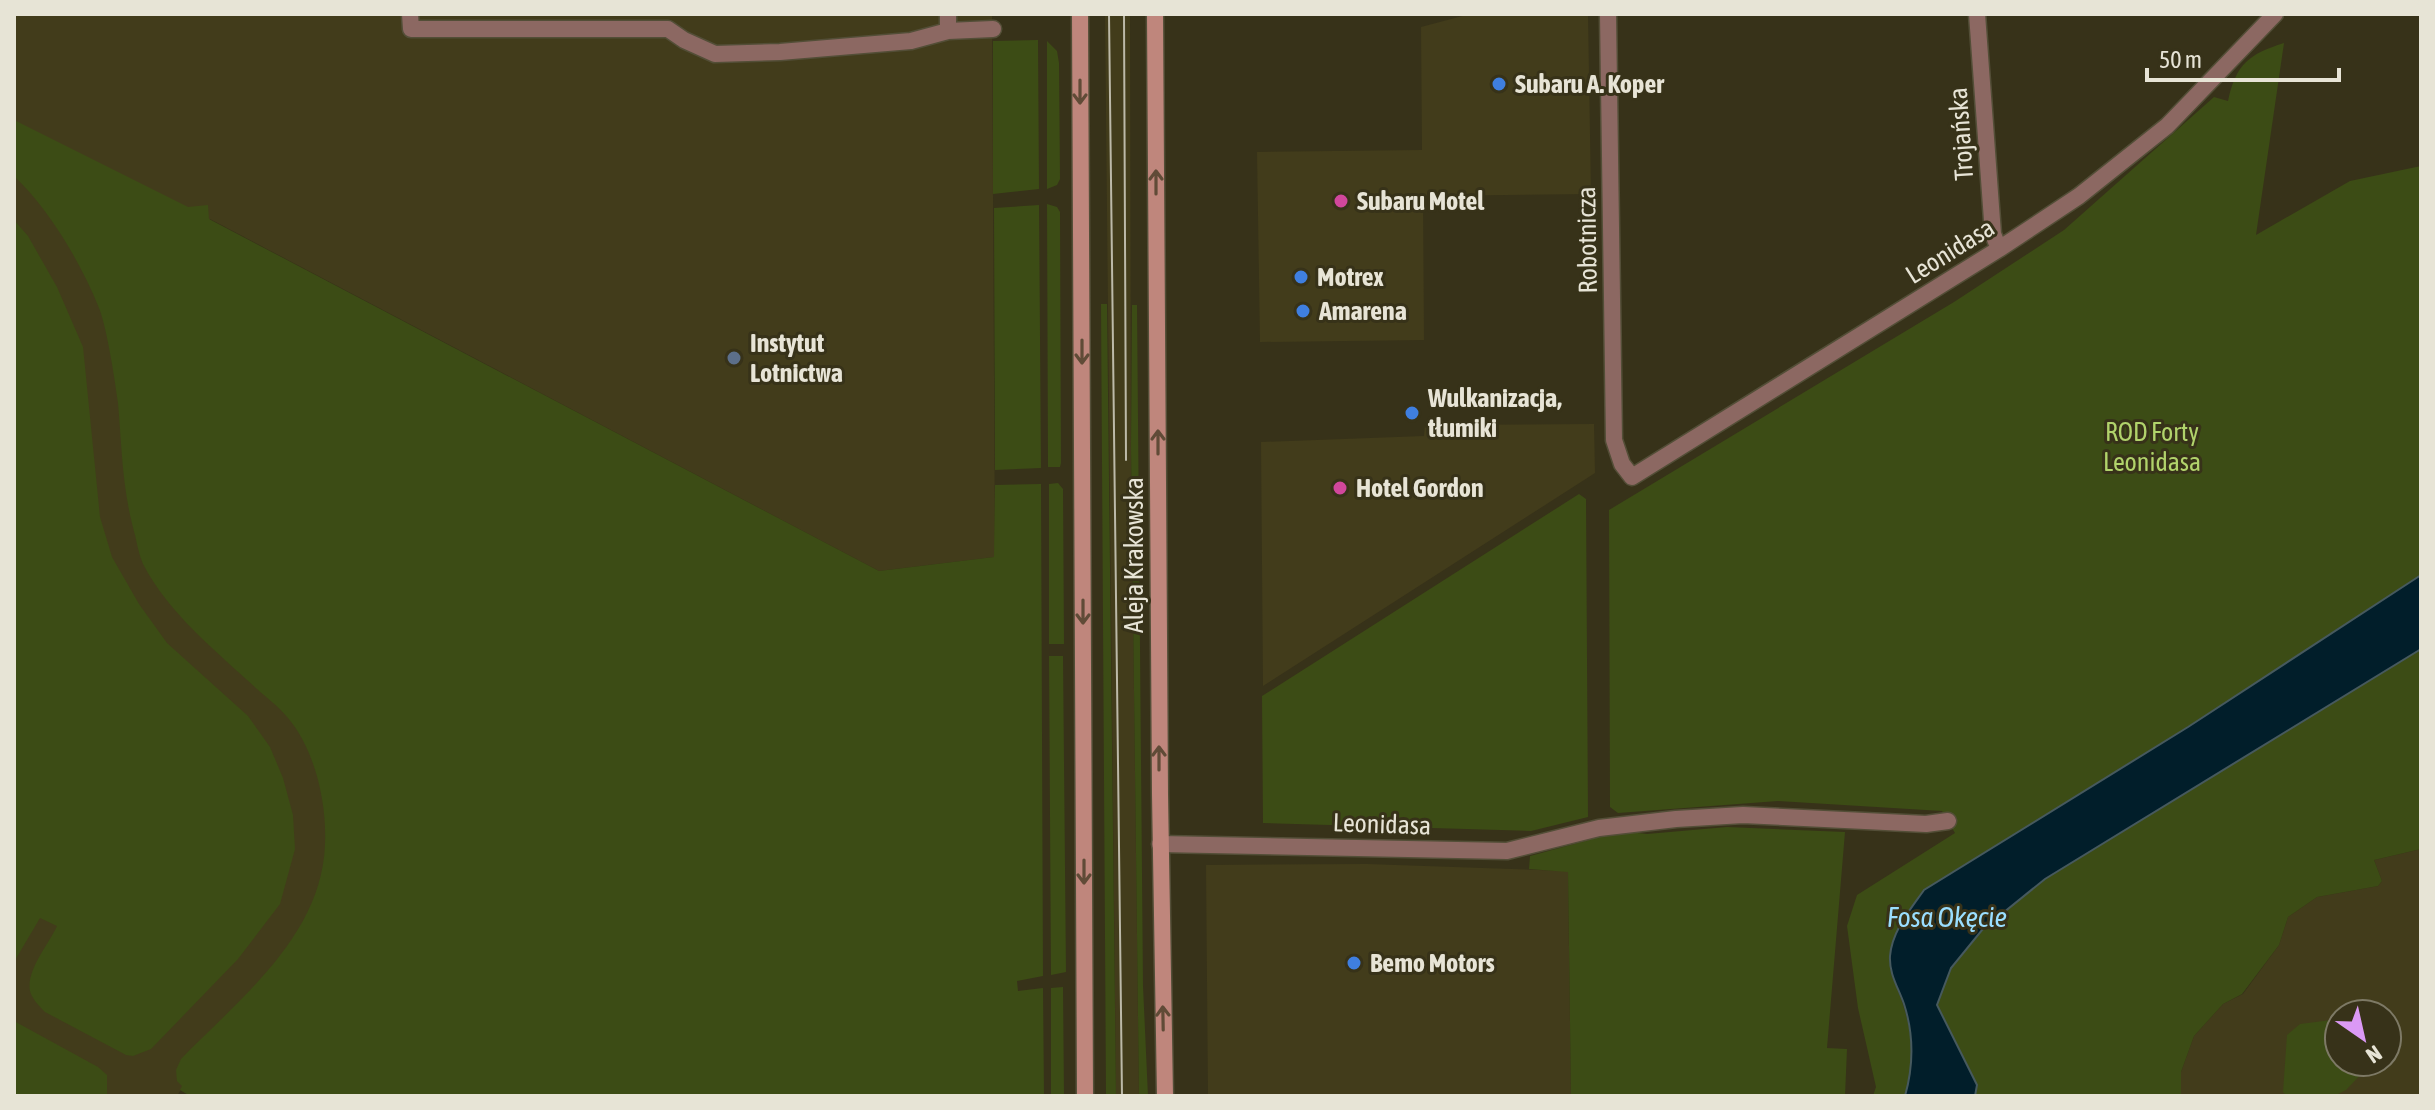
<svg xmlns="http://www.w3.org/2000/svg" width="2435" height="1110" viewBox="0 0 2435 1110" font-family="'Asap Condensed',sans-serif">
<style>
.built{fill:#423c1b;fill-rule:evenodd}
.green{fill:#3c4c15}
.water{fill:#011e2a;stroke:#46595e;stroke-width:2}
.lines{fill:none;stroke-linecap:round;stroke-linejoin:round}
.minor-casing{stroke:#534e37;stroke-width:19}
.secondary-casing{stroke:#534e37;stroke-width:19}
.minor{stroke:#8c6862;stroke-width:16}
.secondary{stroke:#bf867c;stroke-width:16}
.tram{stroke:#bcb9a8;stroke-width:2}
.oneway{stroke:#604b37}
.shop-dot{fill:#3f7fe0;stroke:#373219;stroke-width:3}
.hotel-dot{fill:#d1479c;stroke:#373219;stroke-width:3}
.service-dot{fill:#5c6f8a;stroke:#373219;stroke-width:3}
.labels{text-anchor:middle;stroke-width:6;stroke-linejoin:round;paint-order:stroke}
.poi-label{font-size:26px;font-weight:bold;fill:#e7e4d6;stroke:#373219;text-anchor:start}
.street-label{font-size:26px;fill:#e7e4d6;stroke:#373219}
.park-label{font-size:26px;fill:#b1d36b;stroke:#373219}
.water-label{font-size:28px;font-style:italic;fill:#9adeff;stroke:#373219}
</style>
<rect width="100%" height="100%" fill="#373219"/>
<path class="built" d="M 14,14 L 992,14 L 995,557 L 879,571 L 210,219 L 329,774 L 334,932 L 183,1086 L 177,1096 L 14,1096 Z
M 1105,14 L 1130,14 L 1131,447 L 1139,1096 L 1116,1096 Z
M 1470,14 L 1588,14 L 1591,194 L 1423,196 L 1424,340 L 1260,342 L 1257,152 L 1422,150 L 1421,27 Z
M 1594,424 L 1595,473 L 1263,686 L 1261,442 L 1424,436 L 1425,425 Z
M 2421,849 L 2421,1096 L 2181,1096 L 2181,1072 L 2194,1036 L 2223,1004 L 2243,994 L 2279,945 L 2288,917 L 2317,897 L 2378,886 L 2382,881 L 2374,860 ZM 2339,1014 L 2387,1014 L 2387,1062 L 2339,1062 Z
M 1367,864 L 1568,871 L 1571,1096 L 1208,1096 L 1206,865 Z"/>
<path class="green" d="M 1038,40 L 1039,189 L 993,194 L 993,41 Z
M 1047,41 L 1057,51 L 1059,63 L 1060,179 L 1057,185 L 1047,189 Z
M 2284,43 L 2256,235 L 2350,181 L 2421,166 L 2421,575 L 2188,727 L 1891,973 C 1910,1019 1918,1047 1905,1096 L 1873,1096 L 1876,1087 L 1858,1008 L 1847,926 L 1857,895 L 1955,833 L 1942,811 L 1778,801 L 1618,813 L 1610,807 L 1609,510 L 1954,302 L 2064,230 L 2214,97 L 2228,101 C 2236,64 2249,54 2284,43 Z
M 14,120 L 188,207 L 208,205 L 209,219 L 879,571 L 994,557 L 995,485 L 1041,484 L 1043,976 L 1017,981 L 1018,991 L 1043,988 L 1044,1096 L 190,1096 L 180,1090 L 182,1086 L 177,1081 L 176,1070 L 181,1059 C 240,998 322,936 325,844 C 327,803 315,750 288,718 C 279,707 267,698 257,689 C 216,651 169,614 143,564 C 139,555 137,544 135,535 C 122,489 122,449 118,403 C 115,381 107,328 99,308 C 81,263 49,209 14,176 Z
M 1047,204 L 1057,207 L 1060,212 L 1061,463 L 1060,467 L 1048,467 Z
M 1039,205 L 1041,468 L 995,470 L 994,208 Z
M 14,220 L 28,236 L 57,287 L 83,347 L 100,517 L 112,557 L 139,604 L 167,643 L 248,716 L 270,747 L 283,778 L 293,815 L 295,849 L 280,904 L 238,959 L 151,1049 L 133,1056 L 126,1055 L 45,1012 C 39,1006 32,999 30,991 C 26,970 49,944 57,926 L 40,918 L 14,962 Z
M 1101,304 L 1107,304 L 1116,1096 L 1106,1096 Z
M 1132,305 L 1137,305 L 1143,986 L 1148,1096 L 1139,1096 L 1131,447 Z
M 1058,483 L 1063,489 L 1064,644 L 1049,644 L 1049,484 Z
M 1579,494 L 1586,499 L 1588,817 L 1531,831 L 1263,823 L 1262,696 Z
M 2421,649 L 2421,849 L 2374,860 L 2382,881 L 2378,886 L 2317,897 L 2288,917 L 2279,945 L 2242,994 L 2223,1004 L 2194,1036 L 2181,1072 L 2181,1096 L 1975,1096 L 1977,1085 L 1937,1005 L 1951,968 L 1982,930 L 2045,879 Z
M 1049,656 L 1063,656 L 1066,972 L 1051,975 Z
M 1727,827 L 1845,832 L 1827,1048 L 1847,1049 L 1845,1096 L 1571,1096 L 1568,872 L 1529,869 L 1530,856 L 1607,835 L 1629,832 L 1647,834 Z
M 1063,987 L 1064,1096 L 1051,1096 L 1051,988 Z
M 2339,1019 L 2339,1062 L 2373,1062 L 2346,1090 L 2336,1095 L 2287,1096 L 2283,1092 L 2287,1035 L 2300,1024 Z
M 14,1021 L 98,1067 L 107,1075 L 107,1095 L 14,1096 Z"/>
<path class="water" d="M 2421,575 L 2421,649 L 2045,879 L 1982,930 L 1951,968 L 1937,1005 L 1977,1085 L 1975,1096 L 1905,1096 C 1914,1064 1914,1035 1904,1004 C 1898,987 1889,974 1890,956 C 1892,931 1910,910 1924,890 L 2188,727 Z"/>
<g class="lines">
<defs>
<path id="minor" d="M 410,14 L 411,29 L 668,29 L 684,40 L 715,54 L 780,52 L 911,41 L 948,31 L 993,29
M 1608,14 L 1614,440 L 1622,464 L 1632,477 L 1999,249 L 2079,196 L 2167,126 L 2275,14
M 1977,14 L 1993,234 L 1999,249
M 948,31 L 948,14
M 1160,844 L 1507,851 L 1599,828 L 1676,819 L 1743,815 L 1926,824 L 1948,821"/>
<path id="secondary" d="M 1080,14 L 1085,1096
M 1155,14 L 1160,794 L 1165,1096"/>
</defs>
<use href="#minor" class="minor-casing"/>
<use href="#secondary" class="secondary-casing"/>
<use href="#minor" class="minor"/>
<use href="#secondary" class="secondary"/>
<path class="tram" d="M 1109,14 L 1122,1096
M 1124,14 L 1126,460"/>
</g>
<defs><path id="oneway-shaft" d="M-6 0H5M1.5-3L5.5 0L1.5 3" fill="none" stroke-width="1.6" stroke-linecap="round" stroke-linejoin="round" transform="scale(2)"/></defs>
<g class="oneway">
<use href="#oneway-shaft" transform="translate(1080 92) rotate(90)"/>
<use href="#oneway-shaft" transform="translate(1156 182) rotate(-90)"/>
<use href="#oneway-shaft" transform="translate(1082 352) rotate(90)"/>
<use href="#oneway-shaft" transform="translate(1158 442) rotate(-90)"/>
<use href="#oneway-shaft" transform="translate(1083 612) rotate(90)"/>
<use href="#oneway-shaft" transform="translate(1159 758) rotate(-90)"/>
<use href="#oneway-shaft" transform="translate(1084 872) rotate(90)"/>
<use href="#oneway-shaft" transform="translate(1163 1018) rotate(-91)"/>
</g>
<g class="shop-dot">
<circle cx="1499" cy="84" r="8"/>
<circle cx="1301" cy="277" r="8"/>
<circle cx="1303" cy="311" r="8"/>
<circle cx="1412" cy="413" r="8"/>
<circle cx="1354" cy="963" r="8"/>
</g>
<g class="hotel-dot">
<circle cx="1341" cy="201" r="8"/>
<circle cx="1340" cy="488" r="8"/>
</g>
<circle class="service-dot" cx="734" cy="358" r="8"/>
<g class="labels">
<g class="poi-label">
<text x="1515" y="93">Subaru A. Koper</text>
<text x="1357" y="210">Subaru Motel</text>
<text x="1317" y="286">Motrex</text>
<text x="1319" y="320">Amarena</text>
<text x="750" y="352">Instytut<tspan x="750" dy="30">Lotnictwa</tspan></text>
<text x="1428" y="407">Wulkanizacja,<tspan x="1428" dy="30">tłumiki</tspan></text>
<text x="1356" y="497">Hotel Gordon</text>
<text x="1370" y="972">Bemo Motors</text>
</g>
<g class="street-label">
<text transform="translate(1961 134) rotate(-94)" y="9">Trojańska</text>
<text transform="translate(1587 240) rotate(-91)" y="9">Robotnicza</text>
<text transform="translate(1950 251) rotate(-32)" y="9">Leonidasa</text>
<text transform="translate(1134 555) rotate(-90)" y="9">Aleja Krakowska</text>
<text transform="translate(1382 824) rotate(2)" y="9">Leonidasa</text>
</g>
<g class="park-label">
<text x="2152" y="441">ROD Forty<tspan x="2152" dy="30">Leonidasa</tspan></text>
</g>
<g class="water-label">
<text x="1947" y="927">Fosa Okęcie</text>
</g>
</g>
<rect width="2435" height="1110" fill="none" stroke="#e7e4d6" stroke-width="32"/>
<g transform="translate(2363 1038) rotate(146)"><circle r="38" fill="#373219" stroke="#7d7965" stroke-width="2"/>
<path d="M0-6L14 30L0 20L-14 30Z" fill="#db99f5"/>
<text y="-12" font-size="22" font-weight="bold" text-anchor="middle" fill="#e7e4d6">N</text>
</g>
<path d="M2147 68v12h192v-12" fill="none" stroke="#e7e4d6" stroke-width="4"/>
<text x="2159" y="68" font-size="24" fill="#e7e4d6" stroke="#373219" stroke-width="6" paint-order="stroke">50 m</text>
</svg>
